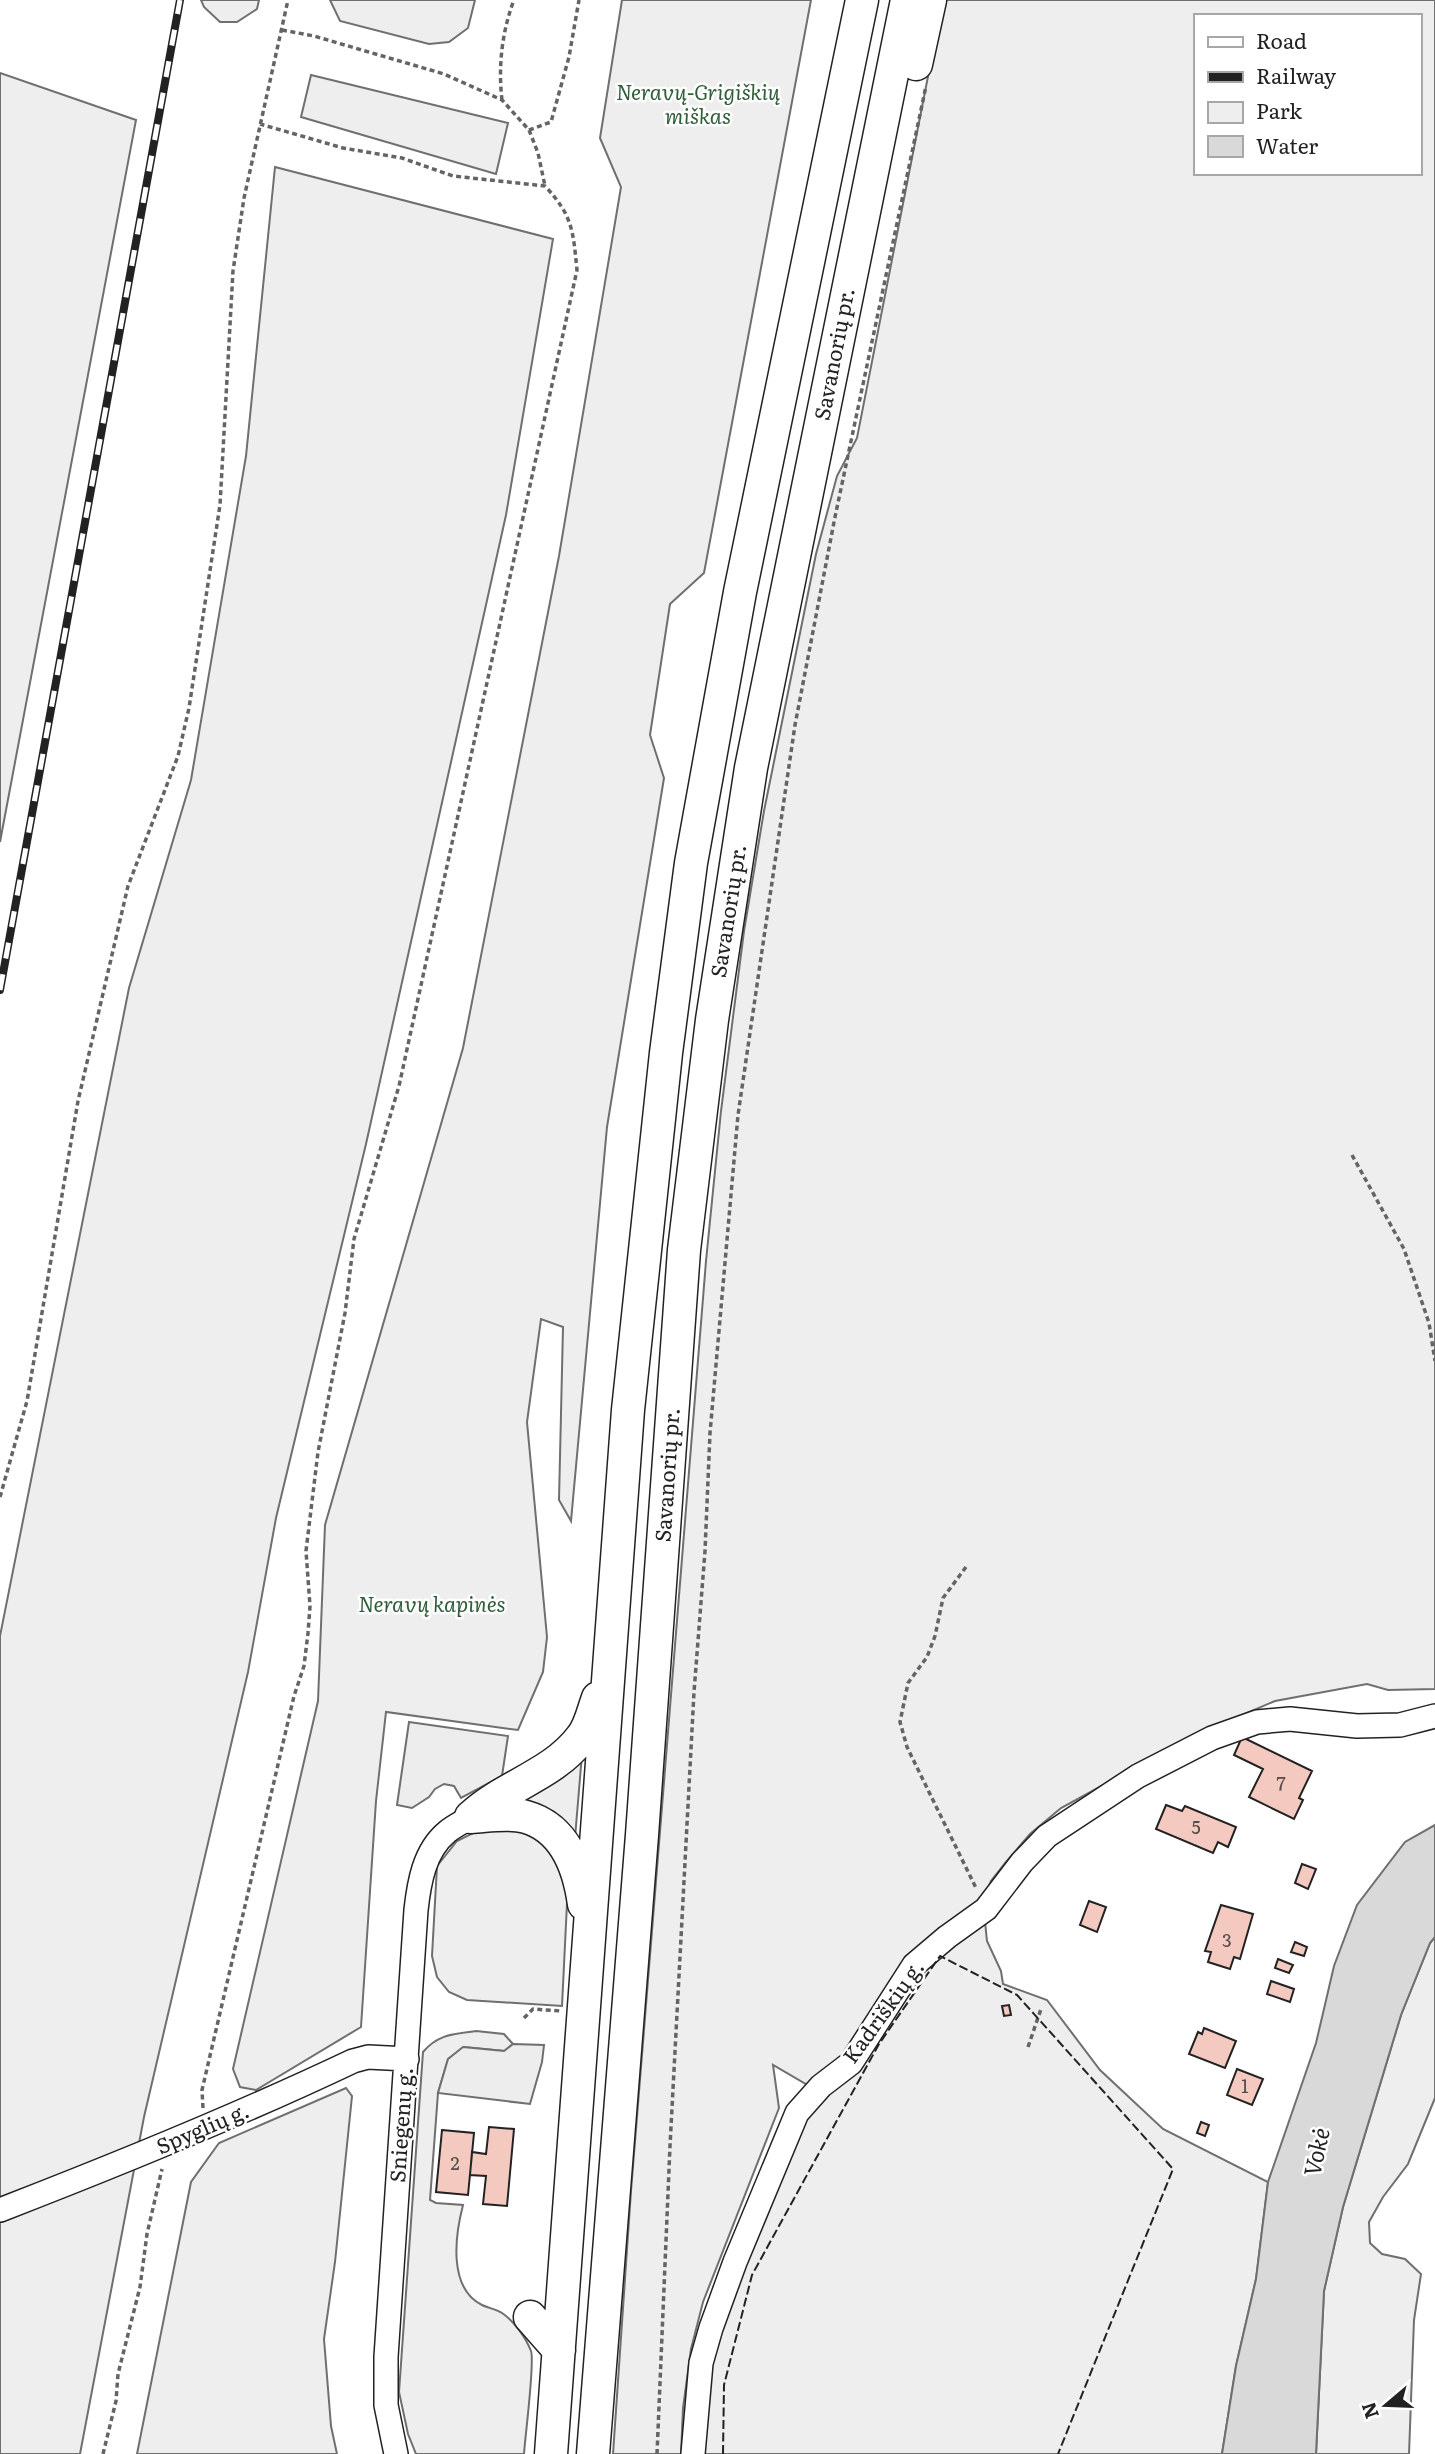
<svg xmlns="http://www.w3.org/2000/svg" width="1435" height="2454" viewBox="0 0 1435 2454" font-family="Literata,serif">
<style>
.green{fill:#eee;stroke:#6f6f6f;stroke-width:2;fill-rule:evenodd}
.parking{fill:#ededed;stroke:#6f6f6f;stroke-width:2}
.water{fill:#d9d9d9;stroke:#6f6f6f;stroke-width:2}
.building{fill:#f3c9c0;stroke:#222;stroke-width:2}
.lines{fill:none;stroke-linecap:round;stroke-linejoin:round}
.minor-casing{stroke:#222;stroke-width:26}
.highway-casing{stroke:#222;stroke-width:35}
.path{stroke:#646464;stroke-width:3.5;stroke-dasharray:5 3.5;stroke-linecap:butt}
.minor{stroke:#fff;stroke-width:23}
.highway{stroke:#fff;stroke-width:32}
.rail-casing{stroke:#222;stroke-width:8}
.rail{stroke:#fff;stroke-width:5;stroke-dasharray:16;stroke-linecap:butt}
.fence{stroke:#222;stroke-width:2;stroke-dasharray:9 3.5;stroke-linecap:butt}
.labels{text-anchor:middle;stroke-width:5;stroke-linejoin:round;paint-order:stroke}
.number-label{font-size:18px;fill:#564c4a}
.park-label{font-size:21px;font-style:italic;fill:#2f5e38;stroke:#fff}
.street-label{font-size:21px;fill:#222;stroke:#fff}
.water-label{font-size:23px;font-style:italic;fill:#222;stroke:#fff}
</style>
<rect width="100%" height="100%" fill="#fff"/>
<path class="green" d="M 201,0 L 259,0 L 257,9 L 237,22 L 220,22 L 204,7 Z
M 330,0 L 475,0 L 468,28 L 449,42 L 429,44 L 340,21 Z
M 622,0 L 811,0 L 704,573 L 670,604 L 650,735 L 664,778 L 607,1127 L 571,1521 L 559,1500 L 563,1327 L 541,1319 L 527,1422 L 547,1637 L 543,1672 L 518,1730 L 386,1712 L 376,1801 L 361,2027 L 256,2090 L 240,2087 L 233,2069 L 318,1701 L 325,1525 L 463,1048 L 559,556 L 621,187 L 600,138 Z
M 943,0 L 1435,0 L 1435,1689 L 1388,1690 L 1367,1684 L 1275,1701 L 1193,1736 L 1061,1808 L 1030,1834 L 1006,1862 L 991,1881 L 983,1902 L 987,1941 L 1001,1971 L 1003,1984 L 1047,2000 L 1100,2070 L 1163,2129 L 1268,2182 L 1256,2279 L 1236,2366 L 1222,2454 L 703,2454 L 714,2343 L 809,2086 L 773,2065 L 779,2108 L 703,2302 L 691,2349 L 683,2408 L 681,2454 L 613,2454 L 631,2191 L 706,1261 L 721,1111 L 744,931 L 764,811 L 816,554 L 837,476 L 857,438 ZM 1195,16 L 1419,16 L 1419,173 L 1195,173 Z
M 0,73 L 136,120 L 0,842 Z
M 311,75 L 508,123 L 496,174 L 301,117 Z
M 275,167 L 553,239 L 506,515 L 366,1144 L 276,1518 L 248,1672 L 144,2117 L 80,2454 L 0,2454 L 0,1636 L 129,988 L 191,780 L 246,456 Z
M 582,1754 L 575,1838 L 504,1802 Z
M 485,1827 L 543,1833 L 568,1883 L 562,2006 L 467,2000 L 449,1992 L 437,1977 L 432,1956 L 437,1866 L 457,1841 Z
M 1435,1937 L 1435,2098 L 1408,2164 L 1383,2197 L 1369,2222 L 1370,2243 L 1382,2254 L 1405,2259 L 1421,2274 L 1414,2320 L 1409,2454 L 1316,2454 L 1324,2291 L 1343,2207 L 1401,2015 L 1430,1943 Z
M 476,2031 L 504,2034 L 513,2044 L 505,2051 L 464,2047 L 448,2059 L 438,2093 L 430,2200 L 436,2203 L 463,2205 C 455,2236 448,2288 482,2305 C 488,2308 496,2309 502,2313 C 514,2321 526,2338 531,2351 C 535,2362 525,2437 524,2454 L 416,2454 L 408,2434 L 399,2392 L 423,2052 C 438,2034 454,2034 476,2031 Z
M 346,2088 L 352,2096 L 335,2262 L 324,2339 L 331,2426 L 337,2454 L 137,2454 L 191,2182 L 219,2143 Z"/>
<path class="parking" d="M 409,1722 L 508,1736 L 502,1776 L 461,1798 L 454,1786 L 444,1784 L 435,1789 L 429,1797 L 412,1808 L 397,1805 Z
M 513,2044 L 544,2045 L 542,2062 L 530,2104 L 438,2093 L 448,2059 L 463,2047 L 504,2051 Z"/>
<path class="water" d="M 1435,1825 L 1435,1937 L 1430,1943 L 1401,2015 L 1343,2207 L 1324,2291 L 1316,2454 L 1222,2454 L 1236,2366 L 1256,2279 L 1268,2182 L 1316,2043 L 1334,1966 L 1357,1905 L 1405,1842 Z"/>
<path class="building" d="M 1242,1737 L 1312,1771 L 1299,1798 L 1303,1800 L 1294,1819 L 1249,1797 L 1263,1769 L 1234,1755 Z
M 1166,1805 L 1182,1811 L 1185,1806 L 1236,1827 L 1228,1847 L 1218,1842 L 1213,1853 L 1156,1829 Z
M 1302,1864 L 1316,1869 L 1308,1889 L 1295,1883 Z
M 1089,1901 L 1106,1907 L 1097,1932 L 1080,1925 Z
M 1221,1905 L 1253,1914 L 1240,1959 L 1234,1957 L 1230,1969 L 1208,1962 L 1211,1952 L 1205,1951 Z
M 1295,1942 L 1307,1947 L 1304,1956 L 1291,1952 Z
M 1278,1959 L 1293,1965 L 1289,1973 L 1275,1968 Z
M 1271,1981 L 1294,1989 L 1290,2002 L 1267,1994 Z
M 1009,2005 L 1011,2015 L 1004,2016 L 1002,2006 Z
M 1204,2028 L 1236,2041 L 1225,2068 L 1189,2054 L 1198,2032 L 1202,2034 Z
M 1237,2069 L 1263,2079 L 1252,2105 L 1227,2095 Z
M 1201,2122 L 1209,2125 L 1205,2136 L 1197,2133 Z
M 489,2127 L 514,2129 L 507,2206 L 483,2204 L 486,2176 L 470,2175 L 472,2152 L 486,2154 Z
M 442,2130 L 474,2133 L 468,2195 L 436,2192 Z"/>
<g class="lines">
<defs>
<path id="minor" d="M 0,2210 C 119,2164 237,2116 353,2061 L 368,2057 L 407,2059
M 396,2454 L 386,2405 L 386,2357 L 416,1910 C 419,1883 424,1851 447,1832 C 454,1826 463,1822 471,1817
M 693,2454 L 701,2363 L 711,2328 L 735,2262 L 797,2113 L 821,2086 L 851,2063 L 914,1965 L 947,1937 L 986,1909 L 1022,1862 L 1047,1836 L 1138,1776 L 1212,1738 L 1257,1722 L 1290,1719 L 1357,1726 L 1400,1725 L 1435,1716"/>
<path id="highway" d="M 916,64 L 930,0
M 471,1817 C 489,1816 509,1812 526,1817 C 565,1828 579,1868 584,1904
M 471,1817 C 504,1786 553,1775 581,1738 C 590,1728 593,1711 598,1698
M 530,2317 L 559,2350
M 551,2454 L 628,1410 L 666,1053 L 691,863 L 740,592 L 862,0
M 593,2454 L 642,1835 L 684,1250 L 712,1020 L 751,768 L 907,0"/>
</defs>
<use href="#minor" class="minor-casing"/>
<use href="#highway" class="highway-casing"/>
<path class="path" d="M 282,30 L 314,36 L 444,74 L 502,100 L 529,130 L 538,153 L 545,186
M 502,100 C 498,67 502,31 514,0
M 529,130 L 551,122 L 569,57 L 579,0
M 1352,1155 L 1404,1249 L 1429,1323 L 1435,1361
M 0,1497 L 27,1401 L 78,1101 L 128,886 L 178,756 L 189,708 L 220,505 L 233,271 L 244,198 L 288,0
M 966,1567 L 943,1598 L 935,1636 L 927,1657 L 908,1683 L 900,1722 L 907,1747 L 976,1888
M 524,2018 L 533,2009 L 561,2011
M 1028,2047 L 1041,2009
M 203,2108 L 202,2090 L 294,1696 L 304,1666 L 308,1633 L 310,1606 L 306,1551 L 318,1452 L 345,1313 L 354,1239 L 399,1086 L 577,270 C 573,231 573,216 545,186 L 453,176 L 402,158 L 343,148 L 260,124
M 103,2454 L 116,2401 L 118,2374 L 140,2287 L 147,2234 L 162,2169
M 657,2454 L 670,2146 L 694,1692 L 705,1551 L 710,1433 L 738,1115 L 795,725 L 835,517 L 926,86"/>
<use href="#minor" class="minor"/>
<use href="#highway" class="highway"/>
<defs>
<path id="rail" d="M 0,990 L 180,0"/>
</defs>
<use href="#rail" class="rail-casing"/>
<use href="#rail" class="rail"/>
<path class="fence" d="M 723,2454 L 724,2385 L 752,2275 L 879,2044 L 940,1956 L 1017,1995 L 1173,2169 L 1058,2454"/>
</g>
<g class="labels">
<g class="number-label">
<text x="1281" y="1790">7</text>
<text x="1196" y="1834">5</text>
<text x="1227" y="1947">3</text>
<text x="1245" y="2093">1</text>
<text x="455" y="2170">2</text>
</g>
<g class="park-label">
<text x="698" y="100">Neravų-Grigiškių<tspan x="698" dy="24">miškas</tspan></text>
<text x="432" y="1612">Neravų kapinės</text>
</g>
<g class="street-label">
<text transform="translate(835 354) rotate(-79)" y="7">Savanorių pr.</text>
<text transform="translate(729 911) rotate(-81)" y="7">Savanorių pr.</text>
<text transform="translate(668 1475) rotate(-86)" y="7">Savanorių pr.</text>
<text transform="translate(884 2012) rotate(-54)" y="7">Kadriškių g.</text>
<text transform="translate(402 2125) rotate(-86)" y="7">Sniegenų g.</text>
<text transform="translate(203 2129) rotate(-23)" y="7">Spyglių g.</text>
</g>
<g class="water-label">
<text transform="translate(1317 2152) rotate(-78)" y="8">Vokė</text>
</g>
</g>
<rect x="1194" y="14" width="228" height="161" fill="#ffffff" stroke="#a7a7a7" stroke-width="2"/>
<rect x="1208" y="37" width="35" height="10" fill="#ffffff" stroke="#a7a7a7" stroke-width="2"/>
<text x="1256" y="49" font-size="21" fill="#222222">Road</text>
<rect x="1208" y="72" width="35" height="10" fill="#222222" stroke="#a7a7a7" stroke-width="2"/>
<text x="1256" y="84" font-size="21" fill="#222222">Railway</text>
<rect x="1208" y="102" width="35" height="21" fill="#eeeeee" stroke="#a7a7a7" stroke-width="2"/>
<text x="1256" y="119" font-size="21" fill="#222222">Park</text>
<rect x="1208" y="136" width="35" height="21" fill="#d9d9d9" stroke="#a7a7a7" stroke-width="2"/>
<text x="1256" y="154" font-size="21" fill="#222222">Water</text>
<g transform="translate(1386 2405) rotate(251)" stroke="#ffffff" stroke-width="5" paint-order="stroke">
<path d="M0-5L12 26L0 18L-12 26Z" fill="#222222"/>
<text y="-10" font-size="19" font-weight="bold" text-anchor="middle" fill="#222222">N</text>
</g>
</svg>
